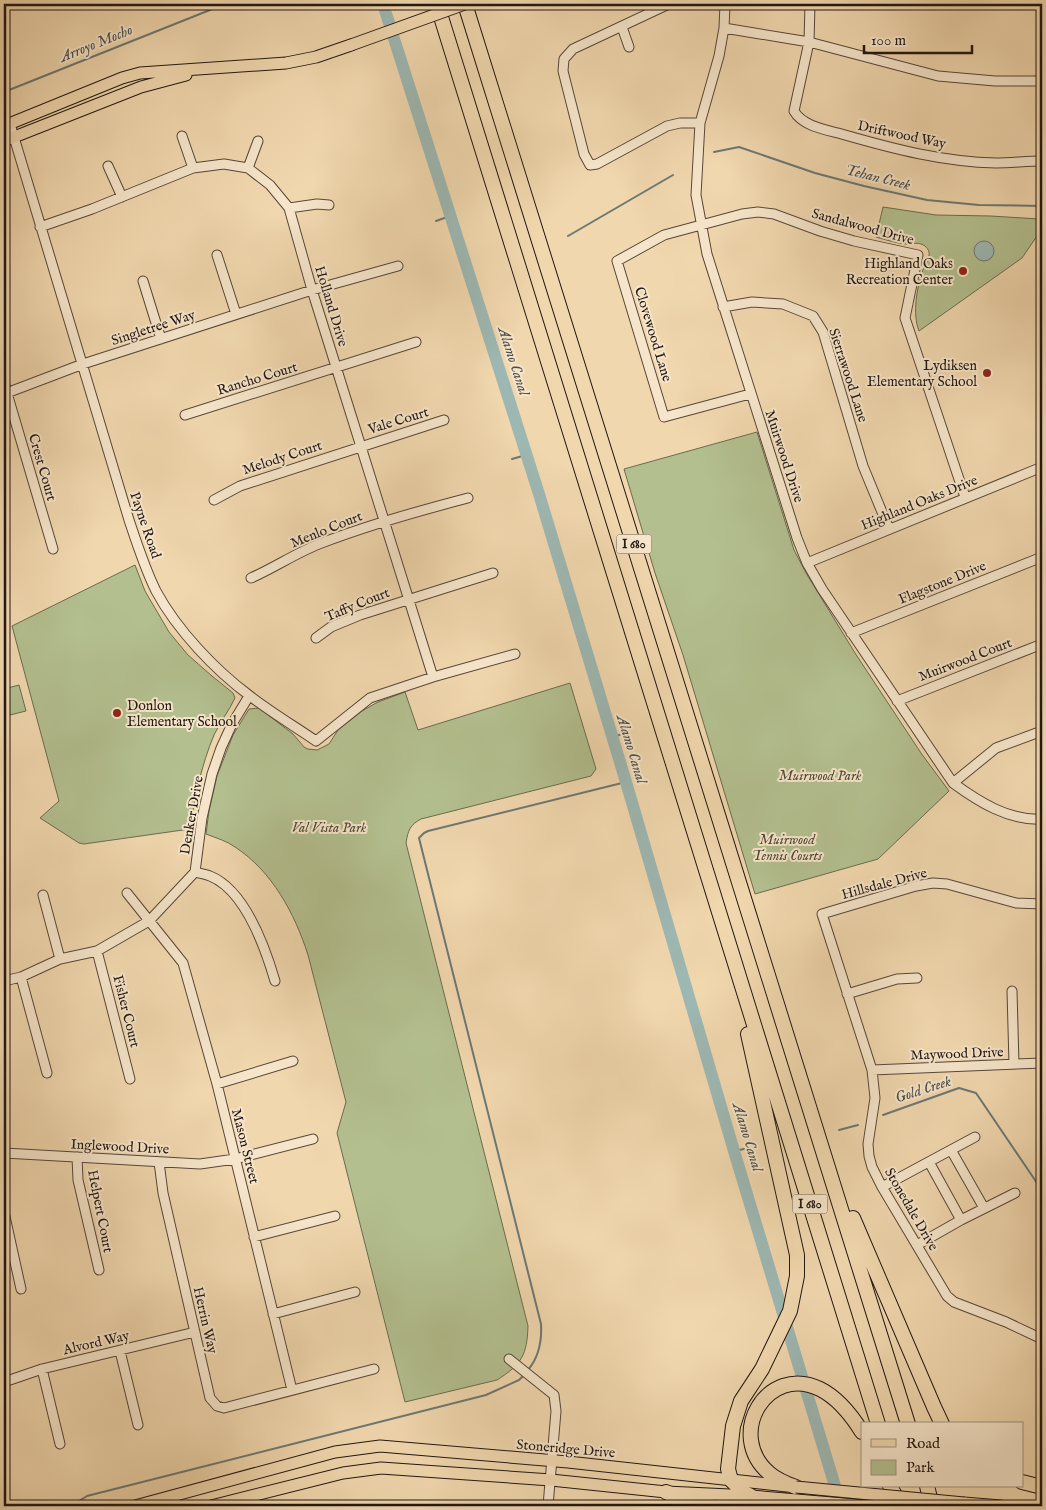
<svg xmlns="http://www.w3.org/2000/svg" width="1046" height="1510" viewBox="0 0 1046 1510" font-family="'IM FELL English',serif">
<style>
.green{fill:#b3bf8f;stroke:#6a6b50}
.water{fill:#9db8b3;stroke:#6c7873}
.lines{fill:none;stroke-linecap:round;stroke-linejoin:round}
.stream{stroke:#6c7873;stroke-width:2}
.river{stroke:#9db8b3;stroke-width:12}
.minor-casing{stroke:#564739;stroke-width:11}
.major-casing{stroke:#221712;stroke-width:13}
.highway-casing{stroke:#221712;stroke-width:16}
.minor{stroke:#f6e5ca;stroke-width:9}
.major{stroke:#f1d7ae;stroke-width:11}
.highway{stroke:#f1d7ae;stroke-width:14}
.major-bridge-casing{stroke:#221712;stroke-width:13;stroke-linecap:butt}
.major-bridge{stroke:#f1d7ae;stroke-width:11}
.poi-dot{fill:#8f2418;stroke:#f6e5ca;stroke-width:2}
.labels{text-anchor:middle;stroke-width:4;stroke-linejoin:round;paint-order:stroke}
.shield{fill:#f6e5ca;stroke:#625549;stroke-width:1}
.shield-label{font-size:12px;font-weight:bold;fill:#221712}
.street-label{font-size:14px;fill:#221712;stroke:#f6e5ca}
.poi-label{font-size:14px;fill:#221712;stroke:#f6e5ca;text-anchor:end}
.park-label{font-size:14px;font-style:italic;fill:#4e4938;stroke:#f6e5ca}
.water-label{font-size:15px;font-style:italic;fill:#4d4f4a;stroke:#f6e5ca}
</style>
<rect width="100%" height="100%" fill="#f1d7ae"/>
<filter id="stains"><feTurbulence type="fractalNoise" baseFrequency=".004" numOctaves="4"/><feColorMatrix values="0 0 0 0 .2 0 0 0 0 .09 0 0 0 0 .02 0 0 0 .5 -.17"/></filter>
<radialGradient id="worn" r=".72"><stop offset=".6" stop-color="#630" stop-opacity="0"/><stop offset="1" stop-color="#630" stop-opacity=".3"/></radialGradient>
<path class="green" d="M 883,207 L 936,215 L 991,216 L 1039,219 L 1041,230 L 1022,258 L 919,331 C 912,313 917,287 923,270 C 925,265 929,261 929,256 C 930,251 927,246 921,244 C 916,242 911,245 906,244 C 896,243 886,240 876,237 Z
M 757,432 L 794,550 L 806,573 L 855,653 L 921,753 L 949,791 L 878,859 L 755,894 L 683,655 L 655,573 L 624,469 Z
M 135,565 L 145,591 L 169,632 L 188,655 L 212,676 L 233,693 L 235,698 C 229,711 220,722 214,735 C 201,766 195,797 190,829 L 84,844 L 79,843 L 40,818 L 59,801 L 12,626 Z
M 570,683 L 596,769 L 591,776 L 421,819 C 410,825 408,830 406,843 L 528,1326 C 527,1355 522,1364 497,1380 L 405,1402 L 337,1133 L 346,1102 L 308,955 C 295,914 272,871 235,847 C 227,841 216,838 206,834 L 209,811 L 217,776 L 233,735 L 249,709 L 259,708 L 293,734 L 304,747 L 308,749 L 317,750 L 329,744 L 338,730 L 362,711 L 378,702 L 405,692 L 418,730 Z
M 19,685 L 26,711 L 6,716 L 4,710 L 4,689 Z"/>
<path class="water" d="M974 251a10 10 0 1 1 20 0a10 10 0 1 1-20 0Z"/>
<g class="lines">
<path class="stream" d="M 4,92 L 225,4
M 714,152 L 739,147 L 815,173 L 864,186 L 927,200 L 979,205 L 1042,206
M 436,221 L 450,216
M 568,236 L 673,175
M 512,459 L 526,455
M 613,737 L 628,732
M 883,1115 L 959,1088 L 976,1093 L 1037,1183 L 1042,1187
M 839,1130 L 858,1125
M 734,1151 L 744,1149
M 528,1370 C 539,1357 542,1341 541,1324 L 419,838 L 424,833 L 428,831 L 626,782
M 76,1506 L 79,1501 L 87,1496 L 486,1395 L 519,1380 L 524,1375"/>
<path class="river" d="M 383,4 L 539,494 L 626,782 L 734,1151 L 841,1506"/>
<defs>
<path id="minor" d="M 669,4 L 573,49 L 564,59 L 563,71 L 584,154 L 590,165 L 597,164 L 667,126 L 680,123 L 700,123
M 725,4 L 724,28 L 719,56 L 700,123 L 696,195 L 707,254 L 797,538 L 807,563 L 822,589 L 953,783 C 979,802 1009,821 1042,819
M 810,4 L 809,42 L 794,111 C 803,127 828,130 845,135 C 894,149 944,162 996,163 C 1011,163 1027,161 1042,161
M 622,27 L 629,47
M 724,28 L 809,42 L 938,76 L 995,81 L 1042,81
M 10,124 L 129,520 C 137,544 145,569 156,591 C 177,630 215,670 250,696 C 271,712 294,726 316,741 L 370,698 L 433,677 L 515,654
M 182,136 L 193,168
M 108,166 L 122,197
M 248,168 L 258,141
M 289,208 L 317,204 L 329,205
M 40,227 L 92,209 L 193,168 L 224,164 L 248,168 L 270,185 L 289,208 L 312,290 L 433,677
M 217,255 L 236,314
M 143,281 L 161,339
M 723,307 L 752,302 L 783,304 L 813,316 L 823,332 L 863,466 L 889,529
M 4,383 L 53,549
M 4,394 L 83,364 L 312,290 L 398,266
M 750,394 L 664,417 L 617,261 L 664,235 L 742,214 L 758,212 L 774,214 L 820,231 L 854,241 L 918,255 L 905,318 L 965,497
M 185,415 L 416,342
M 214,500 L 240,486 L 444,420
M 807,563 L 1042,467
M 251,578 C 274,568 296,553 319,544 C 368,525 418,511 468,498
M 851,633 L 1042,557
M 316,638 L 331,627 L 360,615 L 493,573
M 897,701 L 1042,644
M 953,783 L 996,748 L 1042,731
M 195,872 C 199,873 205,874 210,876 C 245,890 265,947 275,981
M 127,893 L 183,963 L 217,1084 L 292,1390
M 43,895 L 60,959
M 1042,904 L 1016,903 L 947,884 L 933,883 L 916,886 L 822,914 L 872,1070 L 875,1098 L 868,1144 L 869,1156 L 872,1167 L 882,1187 L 947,1296 L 954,1302 L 1006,1322 L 1042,1339
M 97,951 L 130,1079
M 21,977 L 47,1073
M 4,981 L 21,977 L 60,959 L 97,951 L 149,921 L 195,872 L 202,818 L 212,774 L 221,748 L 232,724 L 249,696
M 1012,991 L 1014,1064
M 847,994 L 897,979 L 917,978
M 872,1070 L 1042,1063
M 217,1084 L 293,1061
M 951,1150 L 984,1208
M 4,1153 L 200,1164 L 235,1159 L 313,1139
M 77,1157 L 78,1180 L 99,1270
M 159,1162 L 163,1193 L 210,1398 L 217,1406 L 224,1408 L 374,1369
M 929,1162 L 961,1220
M 882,1187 L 975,1137
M 4,1212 L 21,1289
M 254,1237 L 335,1216
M 917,1245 L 961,1220 L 1015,1193
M 273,1314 L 355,1292
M 120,1351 L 138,1425
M 509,1359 L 554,1395 L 556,1411 L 548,1506
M 42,1369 L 60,1444
M 4,1382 L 42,1369 L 195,1332"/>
<path id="major" d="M 4,126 L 122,78 L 140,73 L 286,63 L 316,57 L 351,45
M 4,141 L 141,87 L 186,75
M 964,1503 L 1001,1506
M 135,1506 L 335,1452 L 380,1446 L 568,1462 L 787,1486
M 211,1506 L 343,1473 L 381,1468 L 551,1480 L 666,1492 L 751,1496 L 867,1506"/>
<path id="highway" d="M 437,4 L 878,1424
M 465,4 L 908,1424
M 748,1034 L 797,1255 L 797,1276 L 790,1311 L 762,1369 L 741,1401 L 733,1426 L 728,1469 L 731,1480 L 743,1492 L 751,1496
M 853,1218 L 934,1407 L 942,1424
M 1022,1482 L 1042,1487
M 890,1486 L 901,1506
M 927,1486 L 932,1506
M 796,1487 C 787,1484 777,1480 769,1473 C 725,1435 767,1363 820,1389 C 838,1398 852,1416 862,1432
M 666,1492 L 686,1501 L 712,1506"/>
</defs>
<use href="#minor" class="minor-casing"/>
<use href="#major" class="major-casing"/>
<use href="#highway" class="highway-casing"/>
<use href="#minor" class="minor"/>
<use href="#major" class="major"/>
<use href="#highway" class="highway"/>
<defs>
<path id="major-bridge" d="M 351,45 L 465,4
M 796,1487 L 964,1503"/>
</defs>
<use href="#major-bridge" class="major-bridge-casing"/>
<use href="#major-bridge" class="major-bridge"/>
</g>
<g class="poi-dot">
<circle cx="963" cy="271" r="5"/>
<circle cx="987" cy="373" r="5"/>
<circle cx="117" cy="713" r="5"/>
</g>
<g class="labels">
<g class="shield">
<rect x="616.5" y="534.5" width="35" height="19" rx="4"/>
<rect x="792.5" y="1194.5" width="35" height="19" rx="4"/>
</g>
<g class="shield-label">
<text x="634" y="548">I 680</text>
<text x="810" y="1208">I 680</text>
</g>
<g class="street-label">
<text transform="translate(902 134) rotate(12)" y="5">Driftwood Way</text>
<text transform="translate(863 226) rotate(15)" y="5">Sandalwood Drive</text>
<text transform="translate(332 306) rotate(73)" y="5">Holland Drive</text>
<text transform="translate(153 327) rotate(-18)" y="5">Singletree Way</text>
<text transform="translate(654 334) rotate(73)" y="5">Clovewood Lane</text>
<text transform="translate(849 375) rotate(72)" y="5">Sierrawood Lane</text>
<text transform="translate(257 378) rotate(-17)" y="5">Rancho Court</text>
<text transform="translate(398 420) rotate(-17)" y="5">Vale Court</text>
<text transform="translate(785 456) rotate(72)" y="5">Muirwood Drive</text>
<text transform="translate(282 457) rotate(-18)" y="5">Melody Court</text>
<text transform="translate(43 467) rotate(74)" y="5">Crest Court</text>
<text transform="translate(919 502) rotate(-22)" y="5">Highland Oaks Drive</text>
<text transform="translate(146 525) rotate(71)" y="5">Payne Road</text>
<text transform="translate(326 529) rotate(-22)" y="5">Menlo Court</text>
<text transform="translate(942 582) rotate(-22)" y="5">Flagstone Drive</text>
<text transform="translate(357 604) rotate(-22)" y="5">Taffy Court</text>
<text transform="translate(965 659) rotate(-21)" y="5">Muirwood Court</text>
<text transform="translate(191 815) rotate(-80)" y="5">Denker Drive</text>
<text transform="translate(884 883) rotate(-15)" y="5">Hillsdale Drive</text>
<text transform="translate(127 1011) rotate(76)" y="5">Fisher Court</text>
<text transform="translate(957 1053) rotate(-2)" y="5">Maywood Drive</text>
<text transform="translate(120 1146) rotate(3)" y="5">Inglewood Drive</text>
<text transform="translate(246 1146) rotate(76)" y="5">Mason Street</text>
<text transform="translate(912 1209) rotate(60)" y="5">Stonedale Drive</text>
<text transform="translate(101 1211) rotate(79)" y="5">Helpert Court</text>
<text transform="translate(206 1320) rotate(77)" y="5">Herrin Way</text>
<text transform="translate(96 1342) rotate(-13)" y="5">Alvord Way</text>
<text transform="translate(566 1448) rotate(5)" y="5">Stoneridge Drive</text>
</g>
<g class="poi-label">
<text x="953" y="268">Highland Oaks<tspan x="953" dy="16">Recreation Center</tspan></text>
<text x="977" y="370">Lydiksen<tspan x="977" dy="16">Elementary School</tspan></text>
<text x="127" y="710" text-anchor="start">Donlon<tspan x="127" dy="16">Elementary School</tspan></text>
</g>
<g class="park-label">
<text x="820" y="780">Muirwood Park</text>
<text x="329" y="832">Val Vista Park</text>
<text x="787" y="844">Muirwood<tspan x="787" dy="16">Tennis Courts</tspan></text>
</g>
<g class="water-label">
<text transform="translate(96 43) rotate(-22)" y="5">Arroyo Mocho</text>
<text transform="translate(878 177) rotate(14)" y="5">Tehan Creek</text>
<text transform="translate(514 361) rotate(72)" y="5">Alamo Canal</text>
<text transform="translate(632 749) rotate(73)" y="5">Alamo Canal</text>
<text transform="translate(923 1089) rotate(-18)" y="5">Gold Creek</text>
<text transform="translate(748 1137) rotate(73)" y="5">Alamo Canal</text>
</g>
</g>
<rect width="1046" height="1510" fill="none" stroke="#f1d7ae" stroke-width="20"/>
<rect x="5" y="5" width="1036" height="1500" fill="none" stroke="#221712" stroke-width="2.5"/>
<rect x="10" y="10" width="1026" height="1490" fill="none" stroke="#221712"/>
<rect x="861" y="1422" width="162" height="65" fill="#f6e5ca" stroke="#a19380"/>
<rect x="871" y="1439" width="25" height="8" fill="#f1d7ae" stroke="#a19380"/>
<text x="906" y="1448" font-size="15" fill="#221712">Road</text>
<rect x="871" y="1460" width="25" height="15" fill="#b3bf8f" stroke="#a19380"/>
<text x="906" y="1472" font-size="15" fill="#221712">Park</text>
<path d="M864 45v8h108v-8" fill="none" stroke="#221712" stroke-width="2.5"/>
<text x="871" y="45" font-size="15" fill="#221712" stroke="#f6e5ca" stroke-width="4" paint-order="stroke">100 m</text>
<rect width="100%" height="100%" filter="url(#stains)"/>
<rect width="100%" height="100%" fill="url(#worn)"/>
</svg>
